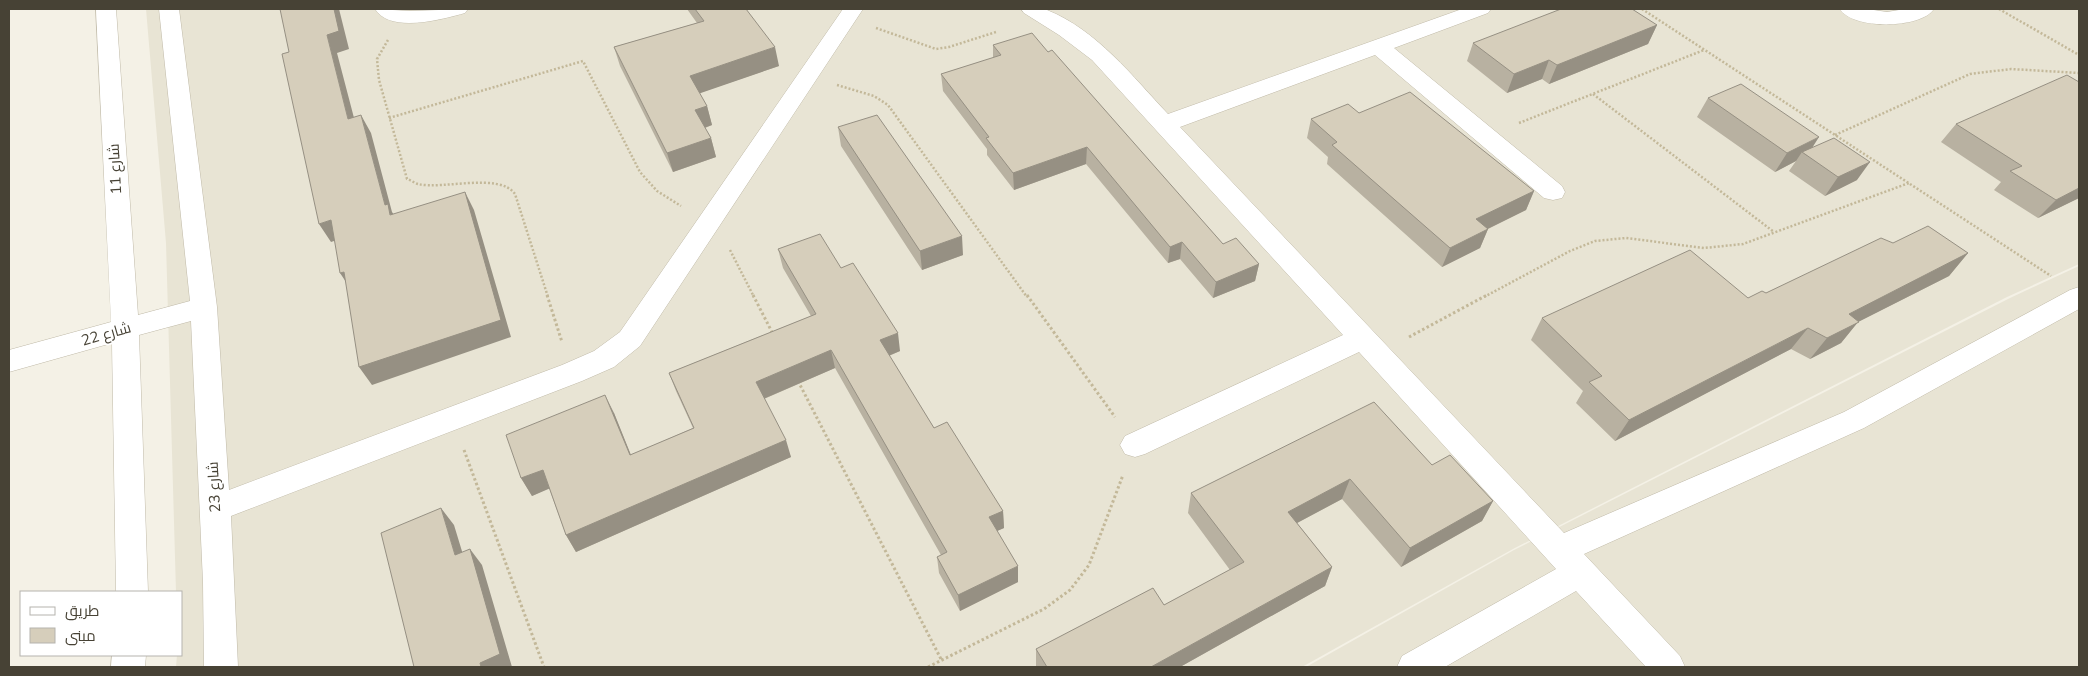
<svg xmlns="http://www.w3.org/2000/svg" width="2088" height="676" viewBox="0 0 2088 676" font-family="'Nunito Sans',Cairo,sans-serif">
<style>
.residential{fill:#e8e4d4}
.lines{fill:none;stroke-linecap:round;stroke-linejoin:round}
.minor-casing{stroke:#c0baa8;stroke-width:1}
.path-far1{stroke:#c3b899;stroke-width:2.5;stroke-dasharray:2 2;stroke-linecap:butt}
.path{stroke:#c3b899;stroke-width:3;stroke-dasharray:2.5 2.5;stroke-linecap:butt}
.minor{fill:#fff;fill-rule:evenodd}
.wall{fill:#b8b1a1}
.shaded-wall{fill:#969083}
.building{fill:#d6cebb;stroke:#969083}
.labels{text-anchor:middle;stroke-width:4;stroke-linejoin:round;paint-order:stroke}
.street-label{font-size:15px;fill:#474235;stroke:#fff}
</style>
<rect width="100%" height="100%" fill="#f4f1e6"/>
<path class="residential" d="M 146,9 L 2079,9 L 2079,264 L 2007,297 L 1513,549 L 1302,667 L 176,667 L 177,655 L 181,655 L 181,592 L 176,592 L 166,243 Z
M 2079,266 L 2079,667 L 1306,667 L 1514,550 L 2010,298 Z"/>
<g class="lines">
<defs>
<path id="minor" d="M 96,9 L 116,9 L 138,315 L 190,301 L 159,9 L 179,9 L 217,307 L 229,490 L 562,365 L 594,351 L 620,332 L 843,9 L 863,9 L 640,346 L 614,367 L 582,381 L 231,516 L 238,667 L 204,667 L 203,582 L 191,321 L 139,335 L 148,592 L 116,592 L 112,343 L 9,372 L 9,350 L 111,322 Z
M 375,9 L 410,11 L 468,9 L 465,13 C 443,19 390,34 375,9 Z
M 1021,9 C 1029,9 1040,7 1047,10 C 1097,30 1133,77 1168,114 L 1462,9 L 1491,9 L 1488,13 L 1394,48 L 1562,186 L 1565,192 L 1562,198 L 1553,200 L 1544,198 L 1375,55 L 1180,127 L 1564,533 L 1844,412 L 2070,290 L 2079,287 L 2079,309 L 1864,428 L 1584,554 L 1680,656 L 1685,667 L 1646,667 L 1576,591 L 1445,667 L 1397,667 L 1402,656 L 1556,569 L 1359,352 L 1145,454 L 1135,457 L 1125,454 L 1120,445 L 1125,436 L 1343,335 L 1092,60 L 1059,35 L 1024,13 Z
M 1840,9 L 1867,9 L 1887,12 L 1905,9 L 1934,9 C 1921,29 1852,30 1840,9 Z
M 112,655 L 146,655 L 145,667 L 111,667 Z"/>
</defs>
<use href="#minor" class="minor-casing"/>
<path class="path-far1" d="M 1642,9 L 2051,276
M 1999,9 L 2079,55
M 876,28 L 936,49 L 949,47 L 996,32
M 388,40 L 377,59 L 379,80 L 407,179 C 411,180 414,183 418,184 C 443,190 499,172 515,194 L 548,297
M 837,85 L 874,96 L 888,105 L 1027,297
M 1593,94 L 1774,232
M 389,118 L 583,61 L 640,172 L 657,191 L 681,206
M 1519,123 L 1704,50
M 1835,135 L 1970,74 L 2011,69 L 2079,73
M 730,250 L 754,297
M 1484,297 L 1570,251 L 1595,241 L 1626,238 L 1704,248 L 1743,244 L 1909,183"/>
<path class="path" d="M 547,295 L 562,342
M 753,295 L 774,336
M 1027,295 L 1115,417
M 1409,337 L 1487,295
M 798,381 L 942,661
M 464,450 L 544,667
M 928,667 L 1044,609 L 1070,590 L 1089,565 L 1123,475"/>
<use href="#minor" class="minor"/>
</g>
<path class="wall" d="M 687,9 L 746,9 L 779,66 L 699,93 L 707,106 L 712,125 L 705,128 L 711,138 L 716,157 L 673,172 L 620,66 L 614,47 L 697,23 Z
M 1657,25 L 1648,44 L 1549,84 L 1542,79 L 1507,93 L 1467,61 L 1473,43 Z
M 993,45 L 1048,52 L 1223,244 L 1259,264 L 1255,281 L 1213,298 L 1180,259 L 1168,263 L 1086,164 L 1014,190 L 987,155 L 987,149 L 943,91 L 941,74 L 993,58 Z
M 2079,82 L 2079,198 L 2038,218 L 1994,190 L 2001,182 L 1941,142 L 1956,124 Z
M 1708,98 L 1812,148 L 1857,180 L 1825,196 L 1789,171 L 1796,161 L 1775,172 L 1697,117 Z
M 1359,113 L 1534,191 L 1526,210 L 1488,229 L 1480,248 L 1442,267 L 1327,164 L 1328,157 L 1307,138 L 1311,119 Z
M 838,127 L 963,255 L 922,270 L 841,146 Z
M 1893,243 L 1968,253 L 1949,276 L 1858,322 L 1841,343 L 1810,359 L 1791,349 L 1615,441 L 1576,403 L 1583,391 L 1531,340 L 1542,318 L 1748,298 L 1766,293 Z
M 778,249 L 841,268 L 900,351 L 889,356 L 934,428 L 1003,511 L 1004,528 L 997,531 L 1018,582 L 960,611 L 939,573 L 937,557 L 941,555 L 835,368 L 764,399 L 791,457 L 576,552 L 566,535 L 549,488 L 532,496 L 521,478 L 614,413 L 631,455 L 693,428 L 676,391 L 669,373 L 811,316 L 783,268 Z
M 1432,465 L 1493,501 L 1482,521 L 1401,567 L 1342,499 L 1297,523 L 1332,567 L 1325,586 L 1180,667 L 1036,667 L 1036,649 L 1164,605 L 1230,570 L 1188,513 L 1191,493 Z"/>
<path class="shaded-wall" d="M 334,9 L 339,9 L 349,49 L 337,53 L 359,137 L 348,119 L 327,35 Z
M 1657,25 L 1648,44 L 1549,84 L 1557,65 Z
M 775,47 L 779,66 L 695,95 L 690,76 Z
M 1549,60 L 1542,79 L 1507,93 L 1514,74 Z
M 707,106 L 712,125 L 701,129 L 695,110 Z
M 361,115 L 371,133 L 392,212 L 399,222 L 401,233 L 385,205 Z
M 1819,137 L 1807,156 L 1802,152 L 1796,161 L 1775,172 L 1787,153 Z
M 711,138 L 716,157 L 673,172 L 667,153 Z
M 1087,147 L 1086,164 L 1014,190 L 1013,173 Z
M 1870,162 L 1857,180 L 1825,196 L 1838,177 Z
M 2079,188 L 2079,198 L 2038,218 L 2056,200 Z
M 1534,191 L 1526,210 L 1469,238 L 1476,219 Z
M 465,192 L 474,210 L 511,337 L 372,385 L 359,367 Z
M 331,220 L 343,238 L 331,242 L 319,224 Z
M 1488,229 L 1480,248 L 1442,267 L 1450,248 Z
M 962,236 L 963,255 L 922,270 L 920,251 Z
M 1182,242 L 1180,259 L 1168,263 L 1170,247 Z
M 1968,253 L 1949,276 L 1858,322 L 1841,343 L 1810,359 L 1827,338 L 1849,314 Z
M 1259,264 L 1255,281 L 1213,298 L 1216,282 Z
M 344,272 L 352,291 L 340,273 Z
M 1808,328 L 1791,349 L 1615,441 L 1629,420 Z
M 898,333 L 900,351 L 883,358 L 880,340 Z
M 831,350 L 835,368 L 761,400 L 756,382 Z
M 605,395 L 614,413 L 638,473 L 630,455 Z
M 786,440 L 791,457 L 576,552 L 566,535 Z
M 543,470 L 553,487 L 532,496 L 521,478 Z
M 1350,479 L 1342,499 L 1282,531 L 1288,512 Z
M 1493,501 L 1482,521 L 1401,567 L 1410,548 Z
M 441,508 L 454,525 L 468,571 L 455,555 Z
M 1003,511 L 1004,528 L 990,534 L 989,517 Z
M 470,549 L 482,565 L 512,667 L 481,667 L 480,663 Z
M 1018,566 L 1018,582 L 960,611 L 958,595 Z
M 1332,567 L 1325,586 L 1180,667 L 1151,667 Z"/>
<path class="building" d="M 280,9 L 334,9 L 339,31 L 327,35 L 348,119 L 361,115 L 385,205 L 388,204 L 390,215 L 465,192 L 501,320 L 359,367 L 344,272 L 340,273 L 331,220 L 319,224 L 282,54 L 289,52 Z
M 695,9 L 746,9 L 775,47 L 690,76 L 707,106 L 695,110 L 711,138 L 667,153 L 614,47 L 704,21 Z
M 1561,9 L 1632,9 L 1657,25 L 1557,65 L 1549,60 L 1514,74 L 1473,43 Z
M 1032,33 L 1048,52 L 1052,50 L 1223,244 L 1236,238 L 1259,264 L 1216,282 L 1182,242 L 1170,247 L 1087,147 L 1013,173 L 986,138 L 989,137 L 941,74 L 1001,55 L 993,45 Z
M 2067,75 L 2079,82 L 2079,188 L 2056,200 L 2010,171 L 2022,166 L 1956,124 Z
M 1741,84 L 1819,137 L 1787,153 L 1708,98 Z
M 1410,92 L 1534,191 L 1476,219 L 1488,229 L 1450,248 L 1332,145 L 1337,142 L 1311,119 L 1348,104 L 1359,113 Z
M 877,115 L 962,236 L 920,251 L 838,127 Z
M 1834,138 L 1870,162 L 1838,177 L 1802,152 Z
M 1928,226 L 1968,253 L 1849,314 L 1859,322 L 1827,338 L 1808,328 L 1629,420 L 1589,382 L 1602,376 L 1542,318 L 1690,250 L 1748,298 L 1762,291 L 1766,293 L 1881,238 L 1893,243 Z
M 820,234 L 841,268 L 853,263 L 898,333 L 880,340 L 934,428 L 947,422 L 1003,511 L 989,517 L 1018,566 L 958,595 L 937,557 L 947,552 L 831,350 L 756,382 L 786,440 L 566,535 L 543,470 L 521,478 L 506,435 L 605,395 L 630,455 L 694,428 L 669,373 L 816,314 L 778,249 Z
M 1374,402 L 1432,465 L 1450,455 L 1493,501 L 1410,548 L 1350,479 L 1288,512 L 1332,567 L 1151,667 L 1047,667 L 1036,649 L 1153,588 L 1164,605 L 1244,562 L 1191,493 Z
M 441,508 L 455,555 L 470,549 L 500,654 L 480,663 L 481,667 L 414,667 L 381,533 Z"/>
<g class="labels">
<g class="street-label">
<text transform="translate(115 169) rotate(-93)" y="5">شارع 11</text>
<text transform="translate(106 334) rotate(-16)" y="5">شارع 22</text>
<text transform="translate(214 487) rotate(-93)" y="5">شارع 23</text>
</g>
</g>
<rect width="2088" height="676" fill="none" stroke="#474235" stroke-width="20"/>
<rect x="20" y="591" width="162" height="65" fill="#ffffff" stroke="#b5b3ae"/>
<rect x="30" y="607" width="25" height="8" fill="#ffffff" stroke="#b5b3ae"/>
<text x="65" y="616" font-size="15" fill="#474235">طريق</text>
<rect x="30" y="628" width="25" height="15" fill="#d6cebb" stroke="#b5b3ae"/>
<text x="65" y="641" font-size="15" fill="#474235">مبنى</text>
</svg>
